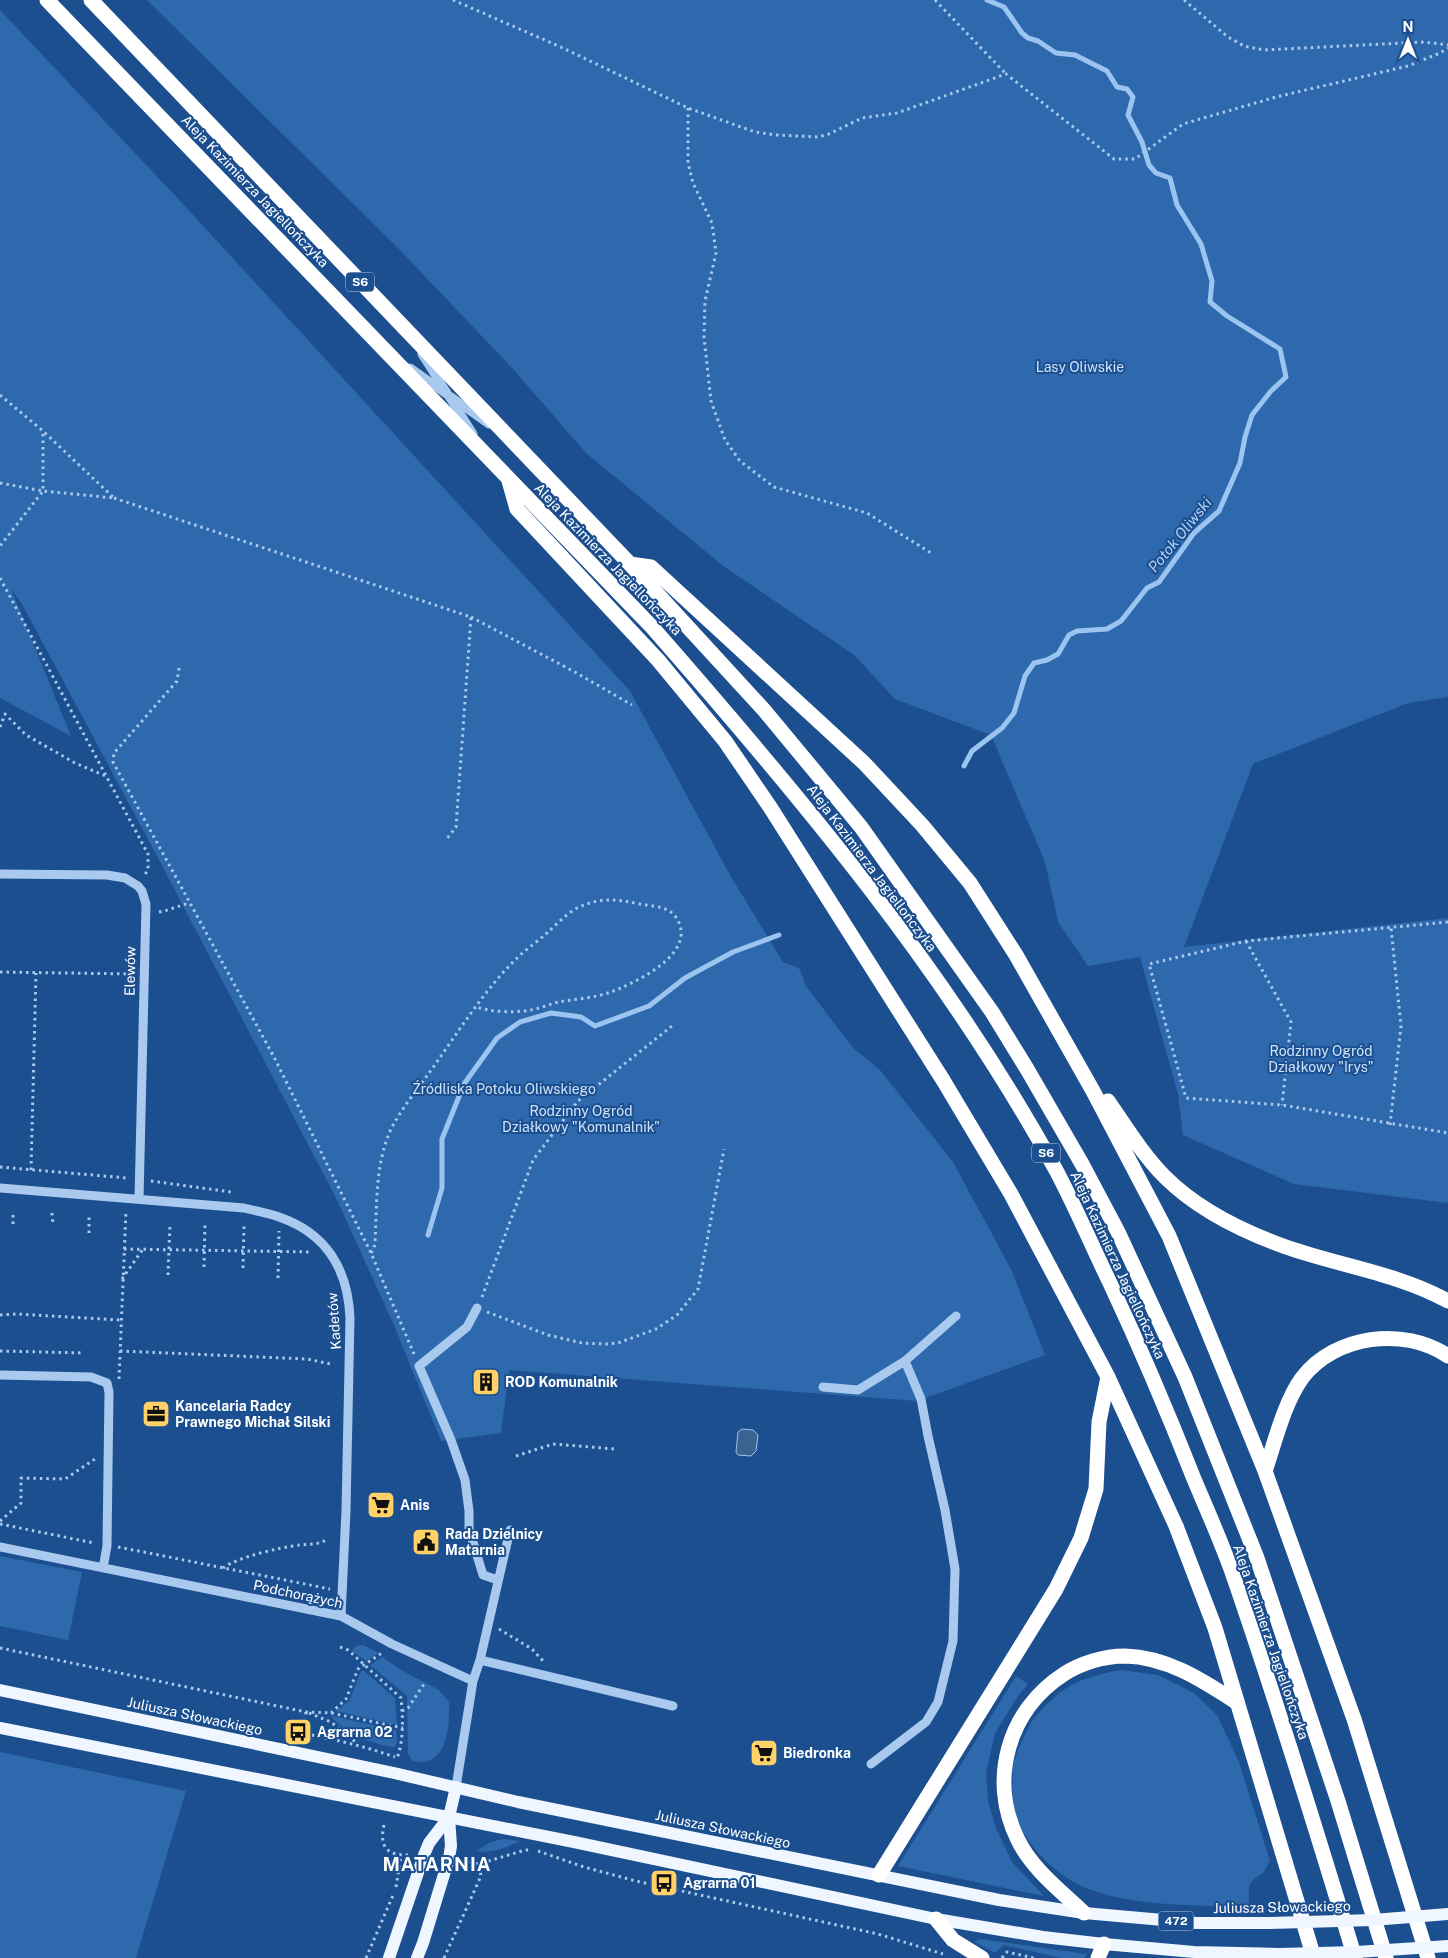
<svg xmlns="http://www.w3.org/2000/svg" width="1448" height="1958" viewBox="0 0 1448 1958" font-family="'Public Sans',sans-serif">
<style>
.green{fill:#2e69ad}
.water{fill:#3c6290;stroke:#9cc4f0}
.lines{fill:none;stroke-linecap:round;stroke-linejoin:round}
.stream{stroke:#9cc4f0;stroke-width:5}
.path{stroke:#a9c9ee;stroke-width:3;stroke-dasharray:2.5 4;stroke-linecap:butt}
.minor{stroke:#a9c9ee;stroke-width:9}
.major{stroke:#f0f6ff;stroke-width:12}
.highway{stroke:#fff;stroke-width:15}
.major-bridge{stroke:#f0f6ff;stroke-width:12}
.labels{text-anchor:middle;stroke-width:4;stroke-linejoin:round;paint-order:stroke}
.shield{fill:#1b4f8f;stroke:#bbcadd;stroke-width:1}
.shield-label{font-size:12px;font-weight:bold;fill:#fff}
.street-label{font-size:14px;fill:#fff;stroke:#1b4f8f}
.park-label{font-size:14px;fill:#cfe3fa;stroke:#1b4f8f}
.poi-label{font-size:14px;font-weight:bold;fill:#fff;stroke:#1b4f8f;text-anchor:start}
.water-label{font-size:15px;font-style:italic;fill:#b5d3f5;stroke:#1b4f8f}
.district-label{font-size:19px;font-weight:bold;letter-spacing:1px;fill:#fff;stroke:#1b4f8f}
</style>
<rect width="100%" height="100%" fill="#1b4f8f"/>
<path class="green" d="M 147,0 L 1448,0 L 1448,697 L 1408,703 L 1253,764 L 1184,947 L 1448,918 L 1448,1203 L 1294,1184 L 1183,1135 L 1178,1094 L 1140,957 L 1088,966 L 1058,922 L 1045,862 L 991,735 L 895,699 L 854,655 L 722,565 L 586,453 L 513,369 L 398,248 Z
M 0,10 L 183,204 L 630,691 L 730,875 L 783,962 L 799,968 L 806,986 L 853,1048 L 880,1070 L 953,1162 L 1012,1271 L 1045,1355 L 917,1401 L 509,1370 L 501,1433 L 441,1441 L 393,1323 L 336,1198 L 158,858 L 22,604 L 11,589 L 71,736 L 0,698 Z
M 0,1556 L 82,1572 L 68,1640 L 0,1626 Z
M 363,1645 L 379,1653 L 366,1661 L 352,1651 L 356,1646 Z
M 382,1657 L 401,1670 L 439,1690 L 449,1702 C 450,1727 447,1769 412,1761 L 408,1753 L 407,1696 L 370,1665 Z
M 1121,1670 L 1158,1675 L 1194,1693 L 1217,1715 L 1239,1762 L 1270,1861 L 1263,1873 L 1254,1879 L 1249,1886 L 1249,1908 C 1196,1904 1131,1908 1081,1886 C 1054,1873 1022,1842 1015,1812 C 1012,1801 1012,1778 1013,1766 C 1014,1757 1027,1729 1032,1721 C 1039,1712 1050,1701 1058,1694 C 1077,1679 1099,1674 1121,1670 Z
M 361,1671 L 364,1671 L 395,1698 L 397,1725 L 336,1711 L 349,1701 Z
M 1016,1676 L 1028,1684 L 1018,1696 L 995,1733 L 986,1773 L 988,1801 L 996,1828 L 1012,1862 L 1044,1896 L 898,1866 Z
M 331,1716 L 396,1730 L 397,1742 L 395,1747 C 376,1746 341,1731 331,1716 Z
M 0,1752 L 186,1791 L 136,1958 L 0,1958 Z
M 503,1839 L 520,1841 C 507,1847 491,1854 476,1851 L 491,1842 Z
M 980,1939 L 1087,1954 L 1084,1958 L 1062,1958 L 1004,1945 L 995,1953 L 975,1942 Z"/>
<path class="water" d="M 742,1429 L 753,1430 L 758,1435 L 756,1451 L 751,1456 L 738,1455 L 736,1452 L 738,1432 Z"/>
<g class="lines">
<path class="stream" d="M 964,766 L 972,751 L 1002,728 L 1014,713 L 1025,676 L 1034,663 L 1047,660 L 1058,654 L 1069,635 L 1077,631 L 1107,629 L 1121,621 L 1147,588 L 1159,582 L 1194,533 L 1219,511 L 1240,463 L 1245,437 L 1252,415 L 1271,391 L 1286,377 L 1280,349 L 1227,316 L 1210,302 L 1212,281 L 1201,244 L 1177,205 L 1170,178 L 1156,173 L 1149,165 L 1142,142 L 1128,115 L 1133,97 L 1127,89 L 1117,87 L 1107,71 L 1075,55 L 1056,53 L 1038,41 L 1028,38 L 1022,33 L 1004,7 L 987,0
M 428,1235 L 442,1188 L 442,1139 L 464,1084 L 497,1038 L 520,1022 L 551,1013 L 581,1017 L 595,1026 L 649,1006 L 685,978 L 733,952 L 779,935"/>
<path class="path" d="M 453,0 L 563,48 L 688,108 L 755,132 L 776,135 L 818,137 L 829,134 L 862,118 L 897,113 L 1006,74 L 1114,159 L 1135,159 L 1183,124 L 1276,97 L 1408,66 L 1440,53 L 1448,48
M 935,0 L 1006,74
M 1184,0 L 1228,37 L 1244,46 L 1264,50 L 1424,42 L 1448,45
M 688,108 L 688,163 L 693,183 L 712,223 L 716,253 L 705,301 L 704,337 L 711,401 L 725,440 L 740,461 L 774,487 L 867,513 L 931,553
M 0,395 L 43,431 L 114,498 L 43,491 L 43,431
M 0,483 L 43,491 L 0,546
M 114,498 L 471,617 L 456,827 L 446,840
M 0,578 L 148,854 L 148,870 L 144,876
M 471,617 L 573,671 L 632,705
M 179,668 L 177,681 L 114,753 L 113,762 L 274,1057 L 371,1253 L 414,1354
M 0,727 L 5,714 L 26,735 L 75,763 L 106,776
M 159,912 L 164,911 L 189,903
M 1448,922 L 1246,941 L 1149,964 L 1186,1098 L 1282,1105 L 1448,1133
M 1246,941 L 1291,1022 L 1282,1105
M 0,972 L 132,974
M 1390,1125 L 1401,1026 L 1391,927
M 0,1167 L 127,1178
M 31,1170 L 36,973
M 151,1181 L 231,1192
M 52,1213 L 53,1225
M 13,1224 L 13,1213
M 89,1233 L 89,1214
M 124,1249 L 310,1252
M 371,1253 L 374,1248 L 375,1242 C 377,1204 375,1164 391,1129 C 402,1108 418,1088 432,1069 C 458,1032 483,992 515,960 C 525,950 537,942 547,933 C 556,925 566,914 577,908 C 600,897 616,899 640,904 C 651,906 667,906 675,916 C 702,952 634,984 608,993 C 593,998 575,999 559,1002 C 549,1004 540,1009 530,1010 C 516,1013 489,1012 477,1007
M 204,1267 L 205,1224
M 243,1268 L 244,1225
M 168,1275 L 170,1224
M 278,1278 L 279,1231
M 122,1279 L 143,1249
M 482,1297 L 533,1160 L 578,1101 L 672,1026
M 487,1312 L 548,1335 L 582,1343 L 608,1344 L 618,1343 L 656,1329 L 677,1315 L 698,1289 L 724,1149
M 0,1315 L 16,1314 L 120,1320
M 0,1351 L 84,1353
M 120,1351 L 307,1359 L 331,1364
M 119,1379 L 126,1211
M 516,1456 L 553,1444 L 615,1449
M 0,1521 L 21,1503 L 21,1478 L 65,1479 L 95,1459
M 0,1524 L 94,1543
M 118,1547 L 330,1589
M 223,1568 C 237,1557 282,1547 300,1545 C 310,1544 319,1545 327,1539
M 499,1629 L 532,1649 L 544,1662
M 340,1647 L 348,1650 L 401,1698 C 403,1719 404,1738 397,1759
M 0,1648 L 306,1712 L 331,1713 L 403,1728
M 402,1711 L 408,1708 L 426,1681
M 306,1712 L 301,1733 C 333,1739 364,1746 395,1757
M 309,1713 L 331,1722 L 358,1744
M 331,1713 L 346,1699 L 358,1669 L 382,1653
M 384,1825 C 379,1847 387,1856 410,1855
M 538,1851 L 584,1867 L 636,1881 L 878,1934 L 943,1954
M 463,1861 L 479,1864 L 525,1850 L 532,1850
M 396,1887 L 401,1856
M 366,1958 L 394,1893
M 444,1958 L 481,1876 L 479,1864
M 1002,1958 L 1007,1952 L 1034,1958"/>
<path class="minor" d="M 422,354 L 473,434
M 410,368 L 489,424
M 0,874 L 107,875 L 125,878 L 138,886 L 142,891 L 146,904 L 139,1199
M 0,1188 L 244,1208 C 256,1211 268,1213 279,1217 C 326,1233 348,1269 350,1318 L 346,1511 L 341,1616
M 477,1308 L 467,1327 L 419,1366 L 451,1440 L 465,1480 L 469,1511 L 469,1529 L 483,1575 L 498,1580
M 0,1375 L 91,1377 L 107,1383 L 109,1392 L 107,1546 L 103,1568
M 823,1387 L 858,1390 L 905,1361
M 0,1547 L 341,1616 L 392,1644 L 473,1681
M 480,1660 L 673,1706
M 871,1764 L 926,1722 L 938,1702 L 953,1641 L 955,1569 L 945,1510 L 928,1436 L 921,1399 L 905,1361 L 956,1316
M 456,1787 L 473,1681 L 480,1660 L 510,1530"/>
<path class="major" d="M 0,1690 L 394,1773 L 518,1802 L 999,1900 L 1084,1913 L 1197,1923 L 1268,1923
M 0,1728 L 574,1842 L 936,1919 L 1043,1937 L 1104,1944 L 1194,1952 L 1279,1954
M 389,1958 L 424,1855 L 429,1843 L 449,1817
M 417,1958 L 423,1943 L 449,1858 L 451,1846 L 449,1817 L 456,1787"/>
<path class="highway" d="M 47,0 L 652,627 C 801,797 948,972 1057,1172 C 1076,1208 1092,1246 1110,1283 C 1140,1347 1168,1413 1194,1479 C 1207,1510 1221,1541 1232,1572 C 1276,1699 1316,1829 1355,1958
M 91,0 L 630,564 L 764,710 L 861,827 L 992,1012 L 1027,1069 L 1082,1164 L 1118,1232 L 1185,1377 L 1257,1558 L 1338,1801 L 1386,1958
M 509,481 L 517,509 L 658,660 L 725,741 L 770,807 L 943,1080 L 1011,1194 L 1108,1377 L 1176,1526 L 1215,1628 L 1314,1958
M 630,564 L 651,567 L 864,763 L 922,825 L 970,883 L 1016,955 L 1093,1091 L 1169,1236 L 1265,1471 L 1354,1719 L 1428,1958
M 1108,1101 C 1126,1127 1143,1155 1165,1177 C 1197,1209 1244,1232 1286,1247 C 1340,1266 1397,1273 1448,1301
M 1265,1471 C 1275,1442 1284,1403 1302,1378 C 1335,1335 1404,1326 1448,1356
M 879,1875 L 1056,1589 L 1081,1538 L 1096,1489 L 1099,1422 L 1108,1377
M 1084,1913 C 1061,1891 1032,1869 1018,1840 C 988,1780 1008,1710 1064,1674 C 1081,1663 1104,1656 1125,1656 C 1167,1657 1202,1680 1236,1702
M 936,1919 L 953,1940 L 982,1958
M 1098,1958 L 1104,1944"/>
<path class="major-bridge" d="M 1268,1923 L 1373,1920 L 1448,1914
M 1279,1954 L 1357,1952 L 1448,1946"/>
</g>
<defs>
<symbol id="building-square" viewBox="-11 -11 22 22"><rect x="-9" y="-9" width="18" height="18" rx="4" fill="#ffd166" stroke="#1b4f8f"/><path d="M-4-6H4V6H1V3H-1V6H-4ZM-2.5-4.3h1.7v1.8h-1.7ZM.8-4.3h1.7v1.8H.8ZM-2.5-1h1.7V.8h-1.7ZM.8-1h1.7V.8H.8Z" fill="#111"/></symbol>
<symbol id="office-square" viewBox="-11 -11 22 22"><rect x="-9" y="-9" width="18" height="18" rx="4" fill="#ffd166" stroke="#1b4f8f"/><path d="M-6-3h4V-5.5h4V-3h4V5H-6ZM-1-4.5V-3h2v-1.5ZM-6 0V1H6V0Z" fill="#111"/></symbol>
<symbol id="supermarket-square" viewBox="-11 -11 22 22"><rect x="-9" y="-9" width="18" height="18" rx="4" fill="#ffd166" stroke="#1b4f8f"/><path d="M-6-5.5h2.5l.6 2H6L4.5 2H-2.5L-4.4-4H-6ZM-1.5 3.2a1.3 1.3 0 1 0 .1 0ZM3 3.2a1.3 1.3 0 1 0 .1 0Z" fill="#111"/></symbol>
<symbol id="civic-square" viewBox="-11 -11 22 22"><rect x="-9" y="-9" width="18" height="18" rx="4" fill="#ffd166" stroke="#1b4f8f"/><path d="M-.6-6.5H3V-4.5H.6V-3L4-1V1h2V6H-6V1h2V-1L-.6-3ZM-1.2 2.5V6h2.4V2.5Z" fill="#111"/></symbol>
<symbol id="bus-square" viewBox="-11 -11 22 22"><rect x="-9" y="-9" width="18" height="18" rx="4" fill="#ffd166" stroke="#1b4f8f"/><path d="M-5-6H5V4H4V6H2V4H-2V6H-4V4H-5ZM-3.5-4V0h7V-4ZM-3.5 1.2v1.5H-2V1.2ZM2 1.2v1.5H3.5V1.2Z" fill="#111"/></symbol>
</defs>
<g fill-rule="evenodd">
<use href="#building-square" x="470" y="1366" width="32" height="32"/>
<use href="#office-square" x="140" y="1398" width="32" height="32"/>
<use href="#supermarket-square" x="365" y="1489" width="32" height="32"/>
<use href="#civic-square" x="410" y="1526" width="32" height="32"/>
<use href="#bus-square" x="282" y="1716" width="32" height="32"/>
<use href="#supermarket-square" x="748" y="1737" width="32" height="32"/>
<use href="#bus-square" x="648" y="1867" width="32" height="32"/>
</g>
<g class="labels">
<g class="shield">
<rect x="346" y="272.5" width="28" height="19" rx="4"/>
<rect x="1032" y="1143.5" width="28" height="19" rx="4"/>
<rect x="1158.5" y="1911.5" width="35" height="19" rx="4"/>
</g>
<g class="shield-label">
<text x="360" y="286">S6</text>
<text x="1046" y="1157">S6</text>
<text x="1176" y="1925">472</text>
</g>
<g class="street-label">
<text transform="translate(255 191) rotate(46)" y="5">Aleja Kazimierza Jagiellończyka</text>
<text transform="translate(608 559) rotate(46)" y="5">Aleja Kazimierza Jagiellończyka</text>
<text transform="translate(872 868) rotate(53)" y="5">Aleja Kazimierza Jagiellończyka</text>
<text transform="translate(130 971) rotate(-89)" y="5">Elewów</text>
<text transform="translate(1118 1265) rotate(65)" y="5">Aleja Kazimierza Jagiellończyka</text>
<text transform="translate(334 1321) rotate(-94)" y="5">Kadetów</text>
<text transform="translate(298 1594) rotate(12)" y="5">Podchorążych</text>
<text transform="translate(1271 1642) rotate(71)" y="5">Aleja Kazimierza Jagiellończyka</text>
<text transform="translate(195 1716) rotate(12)" y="5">Juliusza Słowackiego</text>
<text transform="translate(723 1829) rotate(12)" y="5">Juliusza Słowackiego</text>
<text transform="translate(1282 1907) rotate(-1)" y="5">Juliusza Słowackiego</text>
</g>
<g class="park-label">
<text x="1080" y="372">Lasy Oliwskie</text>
<text x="1321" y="1056">Rodzinny Ogród<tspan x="1321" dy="16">Działkowy "Irys"</tspan></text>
<text x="504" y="1094">Źródliska Potoku Oliwskiego</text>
<text x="581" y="1116">Rodzinny Ogród<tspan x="581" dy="16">Działkowy "Komunalnik"</tspan></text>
</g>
<g class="poi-label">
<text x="505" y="1387">ROD Komunalnik</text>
<text x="175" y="1411">Kancelaria Radcy<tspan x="175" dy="16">Prawnego Michał Silski</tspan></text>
<text x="400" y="1510">Anis</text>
<text x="445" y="1539">Rada Dzielnicy<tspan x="445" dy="16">Matarnia</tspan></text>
<text x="317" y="1737">Agrarna 02</text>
<text x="783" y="1758">Biedronka</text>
<text x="683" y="1888">Agrarna 01</text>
</g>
<g class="water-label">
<text transform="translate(1180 535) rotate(-51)" y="5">Potok Oliwski</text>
</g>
<g class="district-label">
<text x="437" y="1871">MATARNIA</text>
</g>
</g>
<g transform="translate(1408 40)" stroke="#1b4f8f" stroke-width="4" paint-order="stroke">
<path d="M0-4L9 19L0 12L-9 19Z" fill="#ffffff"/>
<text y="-8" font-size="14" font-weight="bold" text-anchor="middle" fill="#ffffff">N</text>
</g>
</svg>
